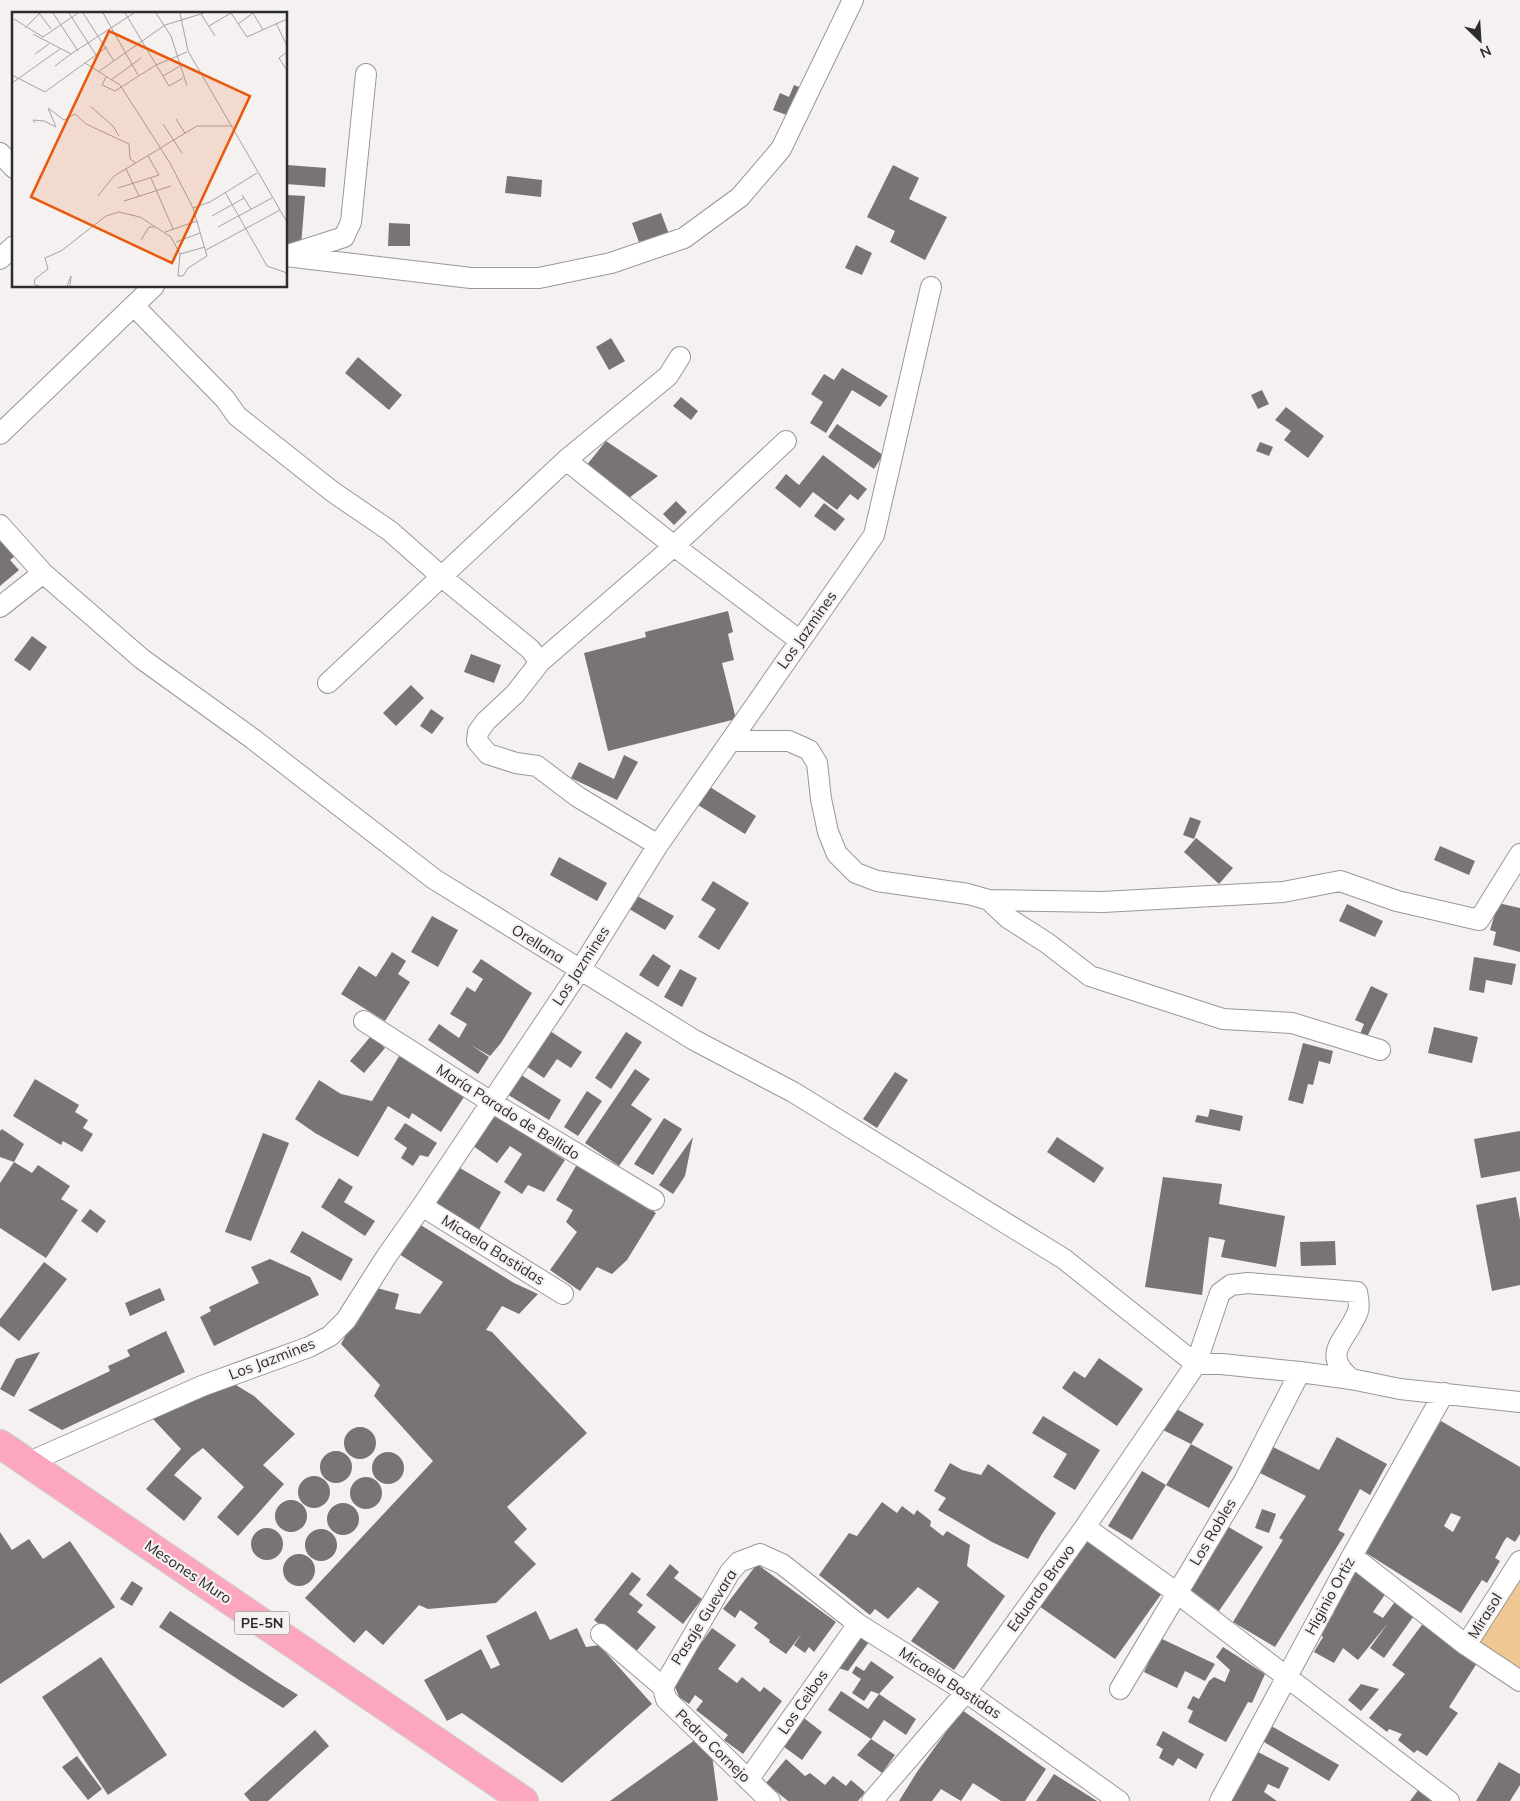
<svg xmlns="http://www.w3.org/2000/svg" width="1520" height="1801" viewBox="0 0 1520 1801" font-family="Mulish,sans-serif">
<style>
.green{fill:#efc793}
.building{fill:#777473;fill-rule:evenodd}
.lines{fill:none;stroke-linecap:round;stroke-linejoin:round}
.minor-casing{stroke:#9b9797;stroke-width:22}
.highway-casing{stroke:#cdcccc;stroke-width:30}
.minor{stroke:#fff;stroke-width:20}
.highway{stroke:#fca6c0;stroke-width:28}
.labels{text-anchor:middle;stroke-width:4.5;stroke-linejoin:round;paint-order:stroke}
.shield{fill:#f5f1f0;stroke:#696767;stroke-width:1}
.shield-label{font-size:14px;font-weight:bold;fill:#2d2c2c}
.street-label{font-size:15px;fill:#2d2c2c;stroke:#f5f1f0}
.inset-road{fill:none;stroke:#a5a2a2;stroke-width:1}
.view{fill:#e8590c;fill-opacity:0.15;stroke:#e8590c;stroke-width:2.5}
.inset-edge{fill:none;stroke:#2d2c2c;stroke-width:2.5}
</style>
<rect width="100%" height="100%" fill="#f5f1f0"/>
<path class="green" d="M 1520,1561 L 1520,1681 L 1466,1645 Z"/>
<path class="building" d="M 794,85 L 804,89 L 792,117 L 773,110 L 780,93 L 789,97 Z
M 287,165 L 326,168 L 325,187 L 286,184 Z
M 893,165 L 919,178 L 909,199 L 947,217 L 925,260 L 890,242 L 895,231 L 867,217 Z
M 507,176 L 542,180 L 541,197 L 505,193 Z
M 286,195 L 305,196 L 301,246 L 286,245 Z
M 661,213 L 669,234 L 640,245 L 632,223 Z
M 389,223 L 410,224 L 410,246 L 388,246 Z
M 856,245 L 872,253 L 862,275 L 845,268 Z
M 611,338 L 625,361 L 609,370 L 596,347 Z
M 358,357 L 402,395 L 389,410 L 345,373 Z
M 842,368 L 888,396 L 880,407 L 852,390 L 826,433 L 810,423 L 823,402 L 811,394 L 824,374 L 834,380 Z
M 1262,390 L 1269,404 L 1258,409 L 1251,395 Z
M 681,397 L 698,411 L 691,420 L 673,406 Z
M 1286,407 L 1324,436 L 1308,458 L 1284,440 L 1291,431 L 1275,420 Z
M 837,424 L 883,455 L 874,469 L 828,437 Z
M 606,441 L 658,476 L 629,498 L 586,466 Z
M 1260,442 L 1273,447 L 1269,456 L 1256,451 Z
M 823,455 L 867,489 L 858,500 L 850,494 L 837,510 L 813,492 L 800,508 L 775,488 L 786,474 L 799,485 Z
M 676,501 L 687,512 L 674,525 L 663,514 Z
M 824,503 L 845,519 L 835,531 L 814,516 Z
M 1,541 L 15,556 L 10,560 L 19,570 L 0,586 L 0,542 Z
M 728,611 L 733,632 L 728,634 L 734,660 L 722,663 L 736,719 L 608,751 L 584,653 L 646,637 L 645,632 Z
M 32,636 L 47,647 L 30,671 L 14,660 Z
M 471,654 L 501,665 L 494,683 L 464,672 Z
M 411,685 L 424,698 L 396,726 L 383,713 Z
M 431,709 L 444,718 L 432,734 L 420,726 Z
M 624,755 L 638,762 L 617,800 L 571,778 L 579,762 L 614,779 Z
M 710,787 L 756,816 L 745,834 L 698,805 Z
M 1190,817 L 1201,821 L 1194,839 L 1183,835 Z
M 1196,838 L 1233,868 L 1219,884 L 1184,852 Z
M 1440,846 L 1475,861 L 1469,875 L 1434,860 Z
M 559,857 L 607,883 L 597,901 L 550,875 Z
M 713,881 L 749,903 L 719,950 L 698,937 L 716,909 L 701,900 Z
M 632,893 L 674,916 L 665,930 L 624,906 Z
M 1498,903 L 1520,908 L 1520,952 L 1493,945 L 1496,932 L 1490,930 Z
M 1347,904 L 1383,921 L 1375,937 L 1339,921 Z
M 432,916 L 458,930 L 438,967 L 411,952 Z
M 392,952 L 406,961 L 398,974 L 410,982 L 385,1021 L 341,994 L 359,966 L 376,977 Z
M 653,954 L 671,966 L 658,987 L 639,975 Z
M 1474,957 L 1516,964 L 1512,985 L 1486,980 L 1484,993 L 1469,990 Z
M 481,959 L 532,993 L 501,1043 L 490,1056 L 471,1045 L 489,1057 L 478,1074 L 428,1040 L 439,1024 L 459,1038 L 467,1024 L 450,1014 L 467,987 L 475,992 L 483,979 L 472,972 Z
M 680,969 L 697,978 L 682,1007 L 664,997 Z
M 1371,986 L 1388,994 L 1367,1037 L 1360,1034 L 1364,1024 L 1355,1020 Z
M 544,1027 L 582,1052 L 571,1068 L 557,1059 L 544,1078 L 520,1062 Z
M 1434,1027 L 1478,1037 L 1472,1063 L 1428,1053 Z
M 626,1032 L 642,1042 L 611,1089 L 595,1078 Z
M 371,1036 L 385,1048 L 364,1073 L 350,1061 Z
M 1303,1043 L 1333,1051 L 1330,1064 L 1319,1061 L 1313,1085 L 1308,1084 L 1303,1104 L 1288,1100 Z
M 401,1053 L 466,1094 L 441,1132 L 412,1113 L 409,1119 L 388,1106 L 358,1157 L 315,1133 L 295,1119 L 319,1080 L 341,1094 L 372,1101 Z
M 635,1069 L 650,1079 L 631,1105 L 652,1119 L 619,1166 L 585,1143 Z
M 895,1072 L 908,1080 L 877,1128 L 863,1119 Z
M 518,1073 L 561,1100 L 549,1120 L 505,1093 Z
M 35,1079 L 79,1105 L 75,1112 L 88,1120 L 83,1128 L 93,1134 L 82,1152 L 63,1141 L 61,1145 L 13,1116 Z
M 587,1091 L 602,1101 L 578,1136 L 564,1127 Z
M 1210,1109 L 1243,1116 L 1240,1131 L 1195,1122 L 1197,1115 L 1208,1117 Z
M 491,1113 L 565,1160 L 544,1192 L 528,1185 L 522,1194 L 504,1182 L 522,1154 L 510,1146 L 497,1163 L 469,1143 Z
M 664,1118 L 682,1129 L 653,1175 L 634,1164 Z
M 405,1123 L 437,1143 L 428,1157 L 420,1155 L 413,1166 L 401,1158 L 407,1148 L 394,1139 Z
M 2,1129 L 24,1144 L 14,1162 L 0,1157 L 0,1131 Z
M 1520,1131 L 1520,1171 L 1481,1178 L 1474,1139 Z
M 263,1133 L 289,1143 L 251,1241 L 225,1232 Z
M 693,1137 L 685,1176 L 673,1194 L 659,1185 Z
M 1057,1137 L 1104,1168 L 1094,1183 L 1047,1152 Z
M 579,1161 L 656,1213 L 627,1260 L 612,1274 L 597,1267 L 580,1291 L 550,1270 L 577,1232 L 566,1222 L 573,1210 L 556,1200 Z
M 14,1162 L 32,1173 L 38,1165 L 70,1186 L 61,1199 L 78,1210 L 46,1258 L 0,1228 L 0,1183 Z
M 453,1164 L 501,1192 L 477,1233 L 430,1203 Z
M 1163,1177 L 1222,1184 L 1219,1204 L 1285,1216 L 1276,1267 L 1221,1257 L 1225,1240 L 1209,1237 L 1202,1295 L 1145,1287 Z
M 339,1178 L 353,1187 L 344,1202 L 375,1221 L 365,1236 L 321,1207 Z
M 1516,1197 L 1520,1220 L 1520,1285 L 1492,1291 L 1476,1205 Z
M 90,1209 L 106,1221 L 97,1233 L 81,1221 Z
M 419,1224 L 514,1283 L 538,1294 L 519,1314 L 502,1306 L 486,1330 L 492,1332 L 587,1433 L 507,1507 L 527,1529 L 514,1542 L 536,1564 L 496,1603 L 428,1609 L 419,1605 L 383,1645 L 366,1630 L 354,1643 L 305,1598 L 433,1461 L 374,1396 L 380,1385 L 341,1344 L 365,1300 L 377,1288 L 399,1294 L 395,1309 L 420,1314 L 443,1282 L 399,1254 Z
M 302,1231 L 353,1259 L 341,1281 L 290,1252 Z
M 1335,1241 L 1336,1265 L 1301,1266 L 1300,1242 Z
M 270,1259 L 310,1277 L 319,1295 L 214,1346 L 200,1317 L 211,1311 L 209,1307 L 259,1283 L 251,1267 Z
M 44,1262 L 67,1279 L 19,1341 L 0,1326 L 0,1319 Z
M 160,1288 L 165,1300 L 130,1316 L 125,1303 Z
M 166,1331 L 185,1372 L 62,1430 L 28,1410 L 110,1371 L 108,1366 L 130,1356 L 127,1350 Z
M 40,1352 L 14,1397 L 0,1389 L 16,1359 Z
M 1099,1358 L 1143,1389 L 1117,1426 L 1062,1388 L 1074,1371 L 1085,1378 Z
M 231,1382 L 254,1396 L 295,1434 L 263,1465 L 284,1484 L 238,1536 L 217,1517 L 244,1487 L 203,1448 L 191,1457 L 174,1475 L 202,1498 L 184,1521 L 146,1489 L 181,1449 L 151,1417 Z
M 1171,1406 L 1204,1424 L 1191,1444 L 1159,1428 Z
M 1043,1416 L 1100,1450 L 1075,1490 L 1053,1477 L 1067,1454 L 1032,1433 Z
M 1441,1421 L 1520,1467 L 1520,1534 L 1515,1542 L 1507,1537 L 1504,1541 L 1495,1558 L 1500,1561 L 1487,1583 L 1482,1580 L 1461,1613 L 1363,1551 ZM 1451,1513 L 1461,1517 L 1453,1532 L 1444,1526 Z
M344 1443a16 16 0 1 1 32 0a16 16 0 1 1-32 0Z
M 1337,1437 L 1387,1464 L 1370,1495 L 1360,1489 L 1338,1530 L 1345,1534 L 1275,1647 L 1233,1622 L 1283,1540 L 1279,1538 L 1306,1496 L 1258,1472 L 1271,1446 L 1319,1470 Z
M 1191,1444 L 1233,1467 L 1209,1508 L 1166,1485 L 1132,1540 L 1108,1526 L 1142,1471 L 1166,1485 Z
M320 1467a16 16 0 1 1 32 0a16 16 0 1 1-32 0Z
M372 1468a16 16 0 1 1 32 0a16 16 0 1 1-32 0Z
M 950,1463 L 962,1470 L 981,1475 L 988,1464 L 1056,1513 L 1042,1534 L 1028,1559 L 992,1542 L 938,1510 L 946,1498 L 934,1491 Z
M298 1492a16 16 0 1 1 32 0a16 16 0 1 1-32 0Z
M350 1493a16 16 0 1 1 32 0a16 16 0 1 1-32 0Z
M275 1516a16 16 0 1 1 32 0a16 16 0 1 1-32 0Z
M 882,1502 L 897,1513 L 902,1506 L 914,1515 L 917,1510 L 931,1521 L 930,1526 L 943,1536 L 947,1531 L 970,1545 L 967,1566 L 1005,1596 L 954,1670 L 911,1641 L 939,1602 L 918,1587 L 888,1619 L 875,1609 L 870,1615 L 819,1575 L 849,1533 L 857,1536 Z
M327 1519a16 16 0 1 1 32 0a16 16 0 1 1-32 0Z
M 1262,1509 L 1276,1514 L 1269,1533 L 1255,1528 Z
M 1225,1525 L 1263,1547 L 1219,1611 L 1184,1585 Z
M251 1544a16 16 0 1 1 32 0a16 16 0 1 1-32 0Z
M305 1545a16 16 0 1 1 32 0a16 16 0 1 1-32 0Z
M 0,1532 L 12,1550 L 29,1539 L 43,1559 L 70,1541 L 115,1607 L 0,1684 Z
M 1083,1538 L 1162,1593 L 1115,1659 L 1036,1604 Z
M283 1570a16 16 0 1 1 32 0a16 16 0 1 1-32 0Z
M 670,1564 L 679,1572 L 674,1578 L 702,1599 L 683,1624 L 646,1595 Z
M 757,1564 L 836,1622 L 814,1652 L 809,1647 L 805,1653 L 794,1645 L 802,1633 L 786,1654 L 769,1642 L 770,1640 L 754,1628 L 758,1623 L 740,1610 L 735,1618 L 723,1609 Z
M 1358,1569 L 1388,1590 L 1373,1612 L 1383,1618 L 1397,1599 L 1416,1613 L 1384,1658 L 1370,1648 L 1388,1623 L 1358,1660 L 1343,1648 L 1334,1663 L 1314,1652 L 1323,1637 L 1320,1633 L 1334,1613 L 1330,1609 Z
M 632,1572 L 641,1579 L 629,1594 L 643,1605 L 637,1612 L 656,1627 L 635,1653 L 594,1620 Z
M 132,1581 L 143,1588 L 132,1606 L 120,1599 Z
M 170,1611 L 277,1682 L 298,1695 L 283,1708 L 239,1680 L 159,1627 Z
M 536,1611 L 550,1640 L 577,1628 L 586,1647 L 599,1645 L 652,1704 L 562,1783 L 462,1713 L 447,1721 L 424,1680 L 481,1649 L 491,1669 L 500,1665 L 486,1636 Z
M 1424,1622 L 1479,1660 L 1449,1707 L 1458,1713 L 1427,1756 L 1417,1750 L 1414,1753 L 1398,1740 L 1402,1734 L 1389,1729 L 1387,1732 L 1369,1718 L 1405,1674 L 1392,1665 Z
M 712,1628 L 736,1645 L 718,1669 L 737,1683 L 742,1677 L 760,1692 L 764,1687 L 782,1701 L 743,1754 L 724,1740 L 728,1735 L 696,1710 L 703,1701 L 695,1695 L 689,1704 L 679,1697 L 673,1682 Z
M 855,1633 L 869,1642 L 848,1671 L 835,1667 Z
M 1160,1638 L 1215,1664 L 1205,1681 L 1185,1671 L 1177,1688 L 1144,1672 Z
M 1223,1647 L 1265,1674 L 1252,1703 L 1248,1702 L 1226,1742 L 1188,1722 L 1193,1711 L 1187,1708 L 1193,1696 L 1199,1699 L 1209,1681 L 1214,1677 L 1225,1682 L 1230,1670 L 1216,1657 Z
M 101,1657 L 167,1755 L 108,1795 L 42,1697 Z
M 871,1661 L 894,1677 L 879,1694 L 871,1691 L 864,1701 L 852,1693 L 861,1679 L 852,1673 L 856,1666 L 864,1671 Z
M 1361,1684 L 1379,1689 L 1361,1711 L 1348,1700 Z
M 841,1691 L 868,1709 L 879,1694 L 916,1719 L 906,1735 L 884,1720 L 871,1739 L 895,1755 L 882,1773 L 857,1755 L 871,1739 L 828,1710 Z
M 962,1710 L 1046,1769 L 1025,1801 L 1001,1801 L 973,1783 L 961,1801 L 941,1789 L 932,1801 L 899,1801 L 917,1772 Z
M 800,1715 L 822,1732 L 802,1760 L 780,1744 Z
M 1268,1724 L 1339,1765 L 1329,1781 L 1259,1739 Z
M 315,1730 L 329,1746 L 268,1801 L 250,1801 L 244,1794 Z
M 1163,1731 L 1204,1754 L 1196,1769 L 1178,1758 L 1173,1766 L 1159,1758 L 1163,1749 L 1156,1745 Z
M 699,1737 L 712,1755 L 718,1800 L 716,1801 L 610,1801 Z
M 1254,1750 L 1289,1768 L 1279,1789 L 1268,1784 L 1264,1792 L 1277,1801 L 1227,1801 Z
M 77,1756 L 102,1789 L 88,1800 L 62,1767 Z
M 786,1759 L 805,1776 L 810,1773 L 825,1785 L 833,1776 L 846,1786 L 851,1780 L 865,1792 L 858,1801 L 788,1801 L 766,1783 Z
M 1499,1762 L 1520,1774 L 1520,1785 L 1510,1801 L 1476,1801 Z
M 1054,1774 L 1097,1801 L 1036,1801 Z
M 1419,1789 L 1437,1801 L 1410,1801 Z"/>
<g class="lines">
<defs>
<path id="minor" d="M 0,153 L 14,168
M 291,254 L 344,237 L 351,222 L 366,74
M 286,256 L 471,278 L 539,278 L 611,263 L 684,238 L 740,197 L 781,149 L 853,0
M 0,259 L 14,246
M 134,306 L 225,399 L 237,416 L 333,492 L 390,531 L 442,577 L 530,649 L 540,662
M 0,434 L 154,286
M 566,460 L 674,546 L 799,640
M 0,525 L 43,573 L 142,659 L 253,739 L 434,879 L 694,1040 L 793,1092 L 1064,1259 L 1196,1364 L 1221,1364 L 1300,1372 L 1351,1379 L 1400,1389 L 1520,1402
M 0,607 L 43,573
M 328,683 L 566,460 L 668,376 L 680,357
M 731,741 L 789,741 L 809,750 L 817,763 L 821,799 L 828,832 L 837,854 L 856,873 L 877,881 L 968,894 L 989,900 L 1103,902 L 1283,892 L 1340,881 L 1397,901 L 1479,920 L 1520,854
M 658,845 L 578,797 L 537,766 L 516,763 L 488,754 L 477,741 L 478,732 L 486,721 L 515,694 L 540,662 L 674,546 L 786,441
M 989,900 L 1008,918 L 1047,943 L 1090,976 L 1223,1019 L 1292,1023 L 1380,1050
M 364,1021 L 491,1102 L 654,1200
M 422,1206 L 563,1294
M 27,1463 L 202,1386 L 309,1347 L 330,1336 L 346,1320 L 386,1257 L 422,1206 L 580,970 L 658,845 L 874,535 L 931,287
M 1085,1527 L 1177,1593 L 1449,1801
M 1352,1556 L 1466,1645 L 1520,1681
M 601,1634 L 663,1687
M 1466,1645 L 1520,1561
M 663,1687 L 730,1572 L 739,1562 L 760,1554 L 782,1564 L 858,1624 L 966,1692 L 1119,1801
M 663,1687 L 666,1699 L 770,1801
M 1120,1689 L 1244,1481 L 1300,1372
M 748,1780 L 858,1624
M 872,1801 L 966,1692 L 1085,1527 L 1196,1364 L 1220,1293 L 1231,1285 L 1248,1283 L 1357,1292 C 1358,1298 1360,1306 1358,1311 C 1348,1340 1319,1352 1351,1379
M 1220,1801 L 1352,1556 L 1444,1393"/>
<path id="highway" d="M 0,1444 L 524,1801"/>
</defs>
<use href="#minor" class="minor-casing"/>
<use href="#highway" class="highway-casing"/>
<use href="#minor" class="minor"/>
<use href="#highway" class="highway"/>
</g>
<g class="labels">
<rect class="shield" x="234.5" y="1611.5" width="55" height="23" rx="4"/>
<g class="shield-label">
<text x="262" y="1628">PE-5N</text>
</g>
<g class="street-label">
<text transform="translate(807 630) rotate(-55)" y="5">Los Jazmines</text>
<text transform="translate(538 944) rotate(32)" y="5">Orellana</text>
<text transform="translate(581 966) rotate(-57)" y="5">Los Jazmines</text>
<text transform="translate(508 1112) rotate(32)" y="5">María Parado de Bellido</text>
<text transform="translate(493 1250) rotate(32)" y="5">Micaela Bastidas</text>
<text transform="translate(272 1359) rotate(-21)" y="5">Los Jazmines</text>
<text transform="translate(1213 1532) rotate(-59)" y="5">Los Robles</text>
<text transform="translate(188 1572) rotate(34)" y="5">Mesones Muro</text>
<text transform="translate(1041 1588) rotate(-54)" y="5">Eduardo Bravo</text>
<text transform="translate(1330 1596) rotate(-61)" y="5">Higinio Ortiz</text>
<text transform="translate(1485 1616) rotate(-58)" y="5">Mirasol</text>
<text transform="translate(704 1617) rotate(-58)" y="5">Pasaje Guevara</text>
<text transform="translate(950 1683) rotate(33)" y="5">Micaela Bastidas</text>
<text transform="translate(803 1702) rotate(-55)" y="5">Los Ceibos</text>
<text transform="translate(713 1746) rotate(44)" y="5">Pedro Cornejo</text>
</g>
</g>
<g transform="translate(12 12)">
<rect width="275" height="275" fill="#f5f1f0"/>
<path class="inset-road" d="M 27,1 L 39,17M 41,1 L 66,39M 57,1 L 84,43M 71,1 L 102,49M 91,1 L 126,63M 113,1 L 157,74 L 171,66M 144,1 L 159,24 L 175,74M 168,1 L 176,39 L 275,210M 219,1 L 235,25 L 275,7M 241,1 L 251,18M 189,2 L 203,24M 2,7 L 31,25 L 66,1M 264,11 L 275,34M 226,12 L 241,1M 197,14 L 219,1M 13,16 L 28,1M 21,22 L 59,42 L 43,54M 23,42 L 37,32M 59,42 L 122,1M 274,57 L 267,46 L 275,40M 86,60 L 153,13 L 192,1M 0,63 L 33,80 L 95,35M 151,64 L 168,54M 94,65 L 90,73 L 103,79 L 144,53 L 175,40M 99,68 L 129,46M 0,71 L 48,37M 78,94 L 101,114 L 107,124M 164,107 L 173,121M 23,111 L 21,108 L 32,109 L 44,115 L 36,96 L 52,108 L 63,102 L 74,112 L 117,132 L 118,147 L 124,151M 151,112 L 170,141M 114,157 L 127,184M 139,166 L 161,217M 106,176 L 147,163 L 136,144M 213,180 L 255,254 L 275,261M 230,183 L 239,197M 86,184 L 102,164 L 185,114 L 219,114M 112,189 L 159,174M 181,196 L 198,190 L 245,161M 200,204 L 232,186M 206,215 L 260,186M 153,220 L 185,209M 129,228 L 137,215 L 143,215M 164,230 L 188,221M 194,238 L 268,198M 168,242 L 193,235M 27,274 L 22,272 L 23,267 L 36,257 L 33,246 L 49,239 L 94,204 L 107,200 L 128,205 L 159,225 L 168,242 L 166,264 L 171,264 L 176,256 L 195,244 L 181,196 L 158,151 L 108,73 L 73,51M 55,274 L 59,264 L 58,274"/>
<path class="view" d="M 97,19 L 238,84 L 160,251 L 19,185 Z"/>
<rect width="275" height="275" class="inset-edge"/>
</g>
<g transform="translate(1480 40) rotate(155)" stroke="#f5f1f0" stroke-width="4" paint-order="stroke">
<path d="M0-4L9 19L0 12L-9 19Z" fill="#2d2c2c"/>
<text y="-8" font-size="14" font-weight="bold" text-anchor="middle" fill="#2d2c2c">N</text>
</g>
</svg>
